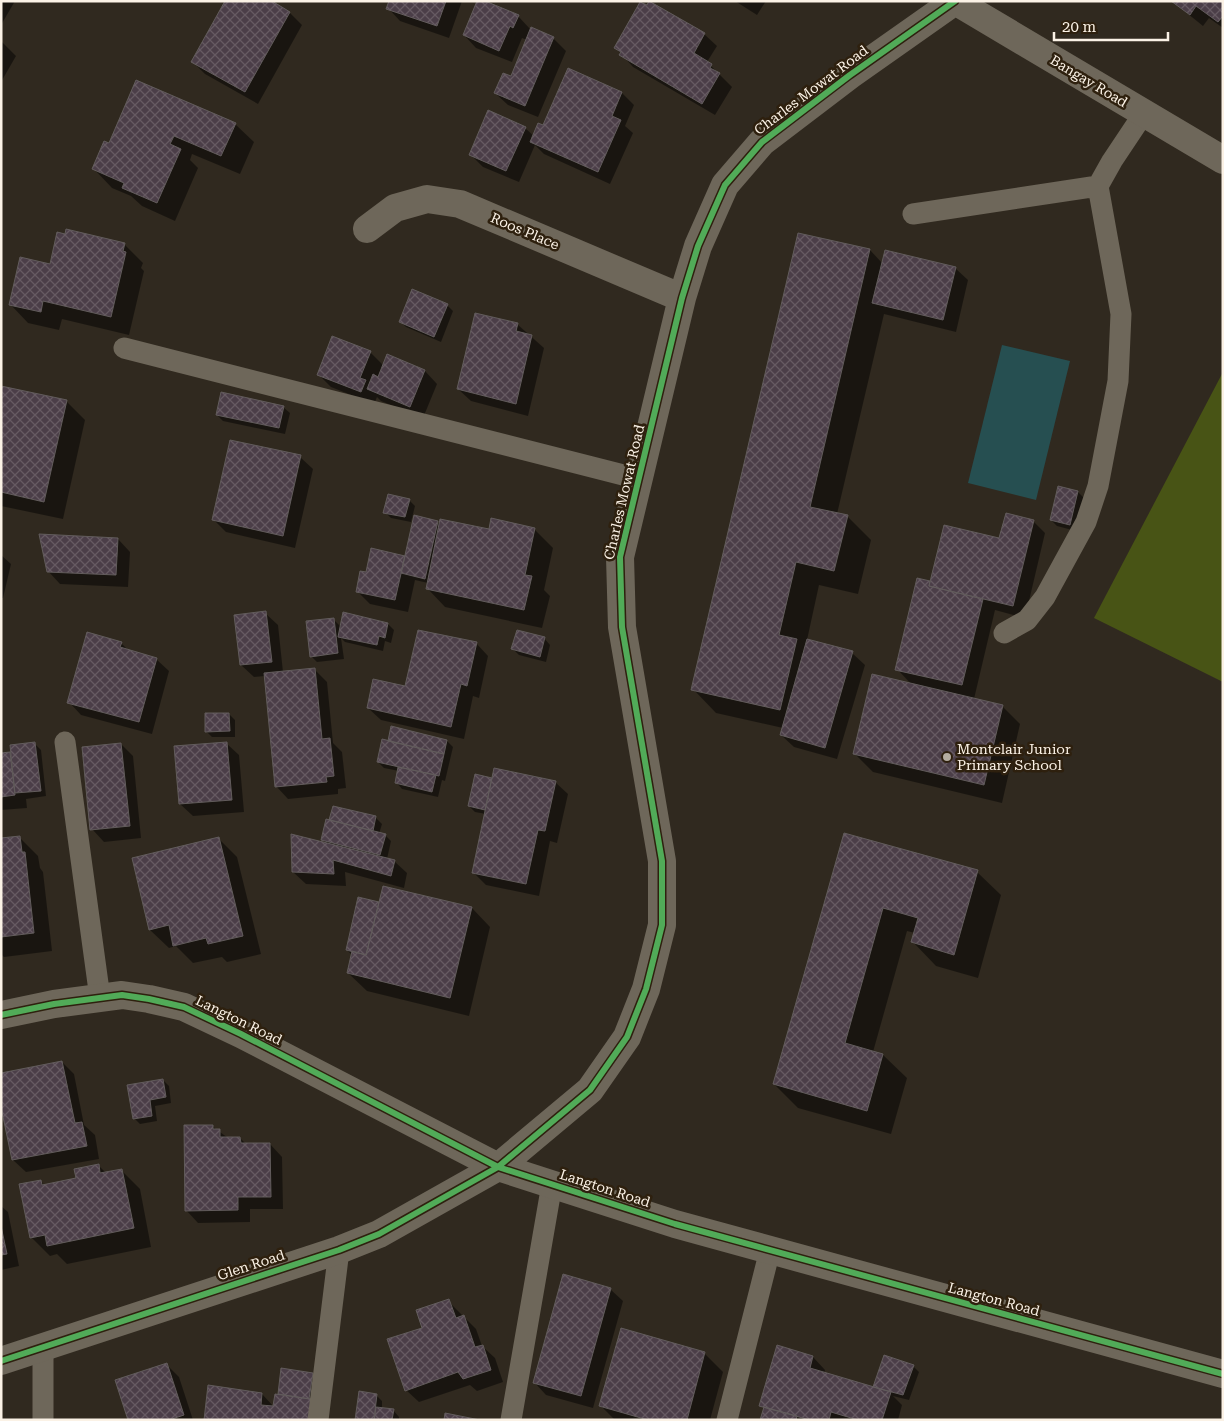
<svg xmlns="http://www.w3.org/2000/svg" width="1224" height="1421" viewBox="0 0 1224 1421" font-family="'Roboto Serif',serif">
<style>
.park{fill:#485415}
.water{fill:#264f51}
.shadow{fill:#0007}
.building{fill:url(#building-cross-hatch);stroke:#625c5c}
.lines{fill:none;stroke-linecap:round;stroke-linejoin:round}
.service{stroke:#6e675a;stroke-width:21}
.minor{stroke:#6e675a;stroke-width:28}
.cycleway-casing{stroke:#2e200e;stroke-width:9}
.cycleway{stroke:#51ab58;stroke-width:6}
.poi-dot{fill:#b4aca0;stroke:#2e200e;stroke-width:2}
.labels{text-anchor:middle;stroke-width:5;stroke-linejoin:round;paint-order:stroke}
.street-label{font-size:14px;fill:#fbf2e6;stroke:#2e200e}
.poi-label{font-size:14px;fill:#fbf2e6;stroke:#2e200e;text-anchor:start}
</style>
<defs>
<pattern id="building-cross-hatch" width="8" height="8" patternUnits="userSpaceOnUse" patternTransform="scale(1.25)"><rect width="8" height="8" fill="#4b3e48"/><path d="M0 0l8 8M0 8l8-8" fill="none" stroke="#665a62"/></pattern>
</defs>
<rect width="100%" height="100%" fill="#30291f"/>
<path class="park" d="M 1223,372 L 1223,682 L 1094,618 Z"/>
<path class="water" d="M 1002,345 L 1070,361 L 1036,500 L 968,483 Z"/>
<path class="shadow" d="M 1,1 L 15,1 L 1,25 Z
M 390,1 L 462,1 L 449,38 L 400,21 L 388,8 Z
M 735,1 L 766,1 L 757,15 Z
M 1172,1 L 1223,1 L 1223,28 L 1209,18 L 1203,26 Z
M 290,13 L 302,25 L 258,104 L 205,74 L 192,61 Z
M 518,16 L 531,30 L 553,38 L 566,51 L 538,117 L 508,105 L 495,93 L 512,78 L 527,40 L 522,38 L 512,62 L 476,48 L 464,35 Z
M 704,34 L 717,46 L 707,62 L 732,87 L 715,115 L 633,67 L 615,47 Z
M 1,41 L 16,56 L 1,82 Z
M 569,70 L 622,93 L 634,105 L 625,126 L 633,133 L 610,184 L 544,154 L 535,145 L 519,182 L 483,167 L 470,154 L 525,128 L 534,136 L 543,127 Z
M 235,124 L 254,142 L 240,174 L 192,154 L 190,160 L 198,168 L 175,221 L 142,206 L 131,196 L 112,188 L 94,169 L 109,144 Z
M 124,244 L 143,263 L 141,268 L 144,271 L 129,335 L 62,319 L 59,330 L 28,323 L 10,304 L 51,265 Z
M 870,250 L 883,264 L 955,268 L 968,280 L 956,332 L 884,314 L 837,514 L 847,516 L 871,540 L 858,594 L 819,585 L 807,640 L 852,653 L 865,665 L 837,759 L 794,747 L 781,735 L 783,728 L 716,713 L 693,689 Z
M 447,305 L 453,311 L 441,342 L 406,327 L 400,321 Z
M 517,324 L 544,348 L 528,416 L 471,401 L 458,389 Z
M 370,352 L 384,366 L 388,356 L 425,371 L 437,384 L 423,418 L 381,401 L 377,397 L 374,404 L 331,387 L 318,374 Z
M 1,387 L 66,401 L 85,420 L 63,519 L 1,506 Z
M 283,407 L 290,413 L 285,434 L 223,421 L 217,415 Z
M 300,457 L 313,469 L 295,548 L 226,532 L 213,519 Z
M 1059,487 L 1078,492 L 1084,498 L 1076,531 L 1057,526 L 1051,520 Z
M 409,500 L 415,506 L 411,522 L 391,518 L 385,512 Z
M 1033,521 L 1045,533 L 1025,618 L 995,610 L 974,699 L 1002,706 L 1020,724 L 1002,803 L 873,772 L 855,754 L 912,685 L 897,669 L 918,580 L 931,583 Z
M 437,522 L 440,525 L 490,531 L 534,529 L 553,548 L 544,590 L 550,596 L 542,628 L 445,607 L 427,588 L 428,583 L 415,580 L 408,612 L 370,604 L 357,591 L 366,574 L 406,558 Z
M 118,539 L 130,552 L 128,587 L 60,584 L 48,571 Z
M 1,555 L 11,564 L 3,598 L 1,598 Z
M 265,613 L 278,625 L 283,672 L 314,669 L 327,682 L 333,743 L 342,752 L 346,788 L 338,789 L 338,794 L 288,799 L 276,786 L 265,676 L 254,677 L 241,665 Z
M 333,619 L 341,627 L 388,624 L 394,630 L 391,643 L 385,641 L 383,651 L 345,642 L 341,638 L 344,659 L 317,662 L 311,656 Z
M 544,638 L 550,645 L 546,662 L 519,655 L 513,649 Z
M 121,643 L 129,651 L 156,659 L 169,671 L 152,734 L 81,715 L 69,702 Z
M 476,643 L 488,656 L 479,698 L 473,696 L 464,739 L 381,720 L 368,708 L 406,688 Z
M 229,714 L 235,720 L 235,737 L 212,737 L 206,731 Z
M 447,741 L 453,747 L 445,781 L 442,780 L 438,797 L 402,789 L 396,782 L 399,771 L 384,768 L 378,762 Z
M 226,743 L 239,755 L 244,812 L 193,816 L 180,804 L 176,747 Z
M 35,744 L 41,750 L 46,796 L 26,799 L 27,808 L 1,810 L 1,754 L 10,754 L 12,756 Z
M 121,744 L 133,756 L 141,838 L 104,842 L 92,829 Z
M 493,779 L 555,782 L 568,794 L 557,843 L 550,841 L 539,896 L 486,885 L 473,872 L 486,814 L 475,812 L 469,806 Z
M 334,807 L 376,818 L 382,824 L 379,834 L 385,835 L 391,841 L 387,859 L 394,861 L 407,873 L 404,888 L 345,872 L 346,886 L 306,884 L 293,872 L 327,844 L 322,839 Z
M 845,835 L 977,872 L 1001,895 L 978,978 L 936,966 L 913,942 L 915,933 L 907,931 L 873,1052 L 883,1055 L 907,1078 L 891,1134 L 798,1108 L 774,1084 Z
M 19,837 L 38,856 L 40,868 L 43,872 L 52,951 L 4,957 L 1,954 L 1,839 Z
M 219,839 L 237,857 L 261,954 L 227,962 L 222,957 L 193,963 L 176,946 L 169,948 L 150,930 Z
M 384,887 L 472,908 L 490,927 L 469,1016 L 367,991 L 348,973 L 352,955 L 347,950 L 359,899 L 380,904 Z
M 62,1062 L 74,1074 L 84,1125 L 95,1135 L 99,1159 L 26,1172 L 13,1160 L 1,1100 Z
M 163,1080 L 169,1086 L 171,1103 L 155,1106 L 157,1121 L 140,1124 L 134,1118 Z
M 212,1126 L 228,1138 L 240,1138 L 246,1144 L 270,1144 L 282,1157 L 283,1209 L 250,1209 L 250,1222 L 198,1223 L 186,1210 Z
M 98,1165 L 106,1173 L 121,1170 L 140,1189 L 151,1247 L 67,1264 L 57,1254 L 50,1256 L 31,1237 L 41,1181 L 45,1186 L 77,1179 Z
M 1,1206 L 8,1212 L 19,1266 L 1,1270 Z
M 610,1289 L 623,1301 L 593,1408 L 546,1395 L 534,1382 Z
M 448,1301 L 476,1329 L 482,1346 L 495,1358 L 503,1382 L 477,1391 L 470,1385 L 419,1402 L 406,1390 L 423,1328 Z
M 704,1353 L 723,1372 L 710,1420 L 615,1420 L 600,1405 Z
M 813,1357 L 825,1370 L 824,1374 L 873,1388 L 913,1366 L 919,1372 L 909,1400 L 893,1396 L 902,1405 L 898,1420 L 762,1420 L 765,1409 L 761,1405 Z
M 166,1364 L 179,1377 L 193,1420 L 129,1420 Z
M 282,1370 L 312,1374 L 318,1380 L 315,1404 L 329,1420 L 205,1420 L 262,1394 L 274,1407 L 279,1396 Z
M 376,1395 L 382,1401 L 382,1409 L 393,1410 L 399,1417 L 399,1420 L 357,1420 Z"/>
<path class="building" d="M 225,1 L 272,1 L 290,12 L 245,92 L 191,62 Z
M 389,1 L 446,1 L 437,26 L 386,9 Z
M 477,1 L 485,1 L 519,15 L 513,28 L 510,26 L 499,51 L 463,35 Z
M 649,1 L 705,33 L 694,53 L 712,64 L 710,68 L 720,73 L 702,104 L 619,55 L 621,52 L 614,48 L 640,2 L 647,5 Z
M 1171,1 L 1223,1 L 1223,16 L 1218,22 L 1196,6 L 1190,15 Z
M 531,27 L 554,37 L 525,106 L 494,93 L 503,73 L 511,76 Z
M 568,68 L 622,92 L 612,116 L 621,120 L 598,172 L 530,142 L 538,123 L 543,125 Z
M 136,80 L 236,123 L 221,156 L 174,136 L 170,144 L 181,149 L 157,203 L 122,188 L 124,183 L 92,169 L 104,141 L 109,143 Z
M 488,110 L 526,127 L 506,171 L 469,155 Z
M 66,229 L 125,243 L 123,251 L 126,252 L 111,317 L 43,301 L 41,312 L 9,305 L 20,257 L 50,264 L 57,232 L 65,234 Z
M 798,233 L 870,249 L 810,507 L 848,515 L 834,571 L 796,562 L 779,635 L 797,639 L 780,710 L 691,690 Z
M 885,250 L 956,267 L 943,320 L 872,303 Z
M 412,289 L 448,304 L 434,337 L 399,322 Z
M 475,313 L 518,323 L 516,331 L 532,335 L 516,404 L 457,389 Z
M 332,336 L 371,351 L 360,378 L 366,380 L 361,392 L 317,375 Z
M 387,354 L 425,370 L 410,407 L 367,389 L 373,374 L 378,377 Z
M 1,386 L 67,400 L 44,502 L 1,492 Z
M 221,392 L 284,406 L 279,428 L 216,415 Z
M 230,440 L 301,455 L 283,536 L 212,520 Z
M 1058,486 L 1078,491 L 1070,525 L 1050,520 Z
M 388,494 L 410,499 L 405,517 L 383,513 Z
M 1006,513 L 1034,520 L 1013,606 L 929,586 L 944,525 L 999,538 Z
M 414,515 L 438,521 L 425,579 L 401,573 Z
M 491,518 L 535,528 L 525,575 L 532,576 L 524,610 L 426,589 L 440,519 L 489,529 Z
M 39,534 L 118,538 L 116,575 L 47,572 Z
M 371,548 L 405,556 L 395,600 L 356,592 L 360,571 L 366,572 Z
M 917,578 L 930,581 L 929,586 L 983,599 L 962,685 L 895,670 Z
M 266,611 L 272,662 L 240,665 L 234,615 Z
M 343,612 L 388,623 L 385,638 L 379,636 L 377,645 L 338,637 Z
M 334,618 L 338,653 L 310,657 L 306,621 Z
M 418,630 L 477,642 L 467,686 L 461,684 L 451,727 L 367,708 L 373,679 L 405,686 Z
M 517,630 L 545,637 L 540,657 L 511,649 Z
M 87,632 L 122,642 L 120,647 L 157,658 L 139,722 L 67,703 Z
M 807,639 L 853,651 L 825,748 L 780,735 Z
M 315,668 L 322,739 L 330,738 L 334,776 L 326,777 L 327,782 L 275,787 L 264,673 Z
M 872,674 L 1003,705 L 984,785 L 853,754 Z
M 205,713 L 229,713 L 230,731 L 205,732 Z
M 391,726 L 447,740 L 444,754 L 388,741 Z
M 382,739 L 444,754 L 439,776 L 377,762 Z
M 35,742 L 41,791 L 15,793 L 10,745 Z
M 227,742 L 232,800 L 179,804 L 174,746 Z
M 121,743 L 130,826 L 90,830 L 82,747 Z
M 10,752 L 15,795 L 1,797 L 1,753 Z
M 398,767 L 436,775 L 432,792 L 395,783 Z
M 494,768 L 556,781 L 545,831 L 538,830 L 526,884 L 472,873 Z
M 475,774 L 492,778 L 485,810 L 468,806 Z
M 333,806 L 376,816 L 373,831 L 329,820 Z
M 326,819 L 386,834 L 380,855 L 321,840 Z
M 844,833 L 978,870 L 954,955 L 911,942 L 918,918 L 883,908 L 845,1043 L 883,1054 L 867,1111 L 773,1084 Z
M 291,834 L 395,860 L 391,876 L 333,860 L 334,874 L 292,872 Z
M 20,836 L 22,852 L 25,852 L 34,933 L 1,937 L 1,838 Z
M 219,837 L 243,936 L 208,944 L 206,938 L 173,946 L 169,925 L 149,930 L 132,858 Z
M 383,886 L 472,907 L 450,998 L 347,973 L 352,951 L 366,955 Z
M 358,897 L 379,902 L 366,955 L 346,950 Z
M 62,1061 L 75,1123 L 82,1122 L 87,1146 L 12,1160 L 1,1107 L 1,1073 Z
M 163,1079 L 166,1097 L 150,1100 L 152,1116 L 133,1119 L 127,1085 Z
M 184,1125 L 213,1125 L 213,1129 L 220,1129 L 220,1137 L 240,1137 L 241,1143 L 270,1143 L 271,1197 L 238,1197 L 238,1210 L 185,1211 Z
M 99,1164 L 100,1173 L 122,1169 L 134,1228 L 47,1246 L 45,1235 L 30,1238 L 19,1184 L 41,1180 L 42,1185 L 76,1178 L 74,1169 Z
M 1,1226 L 7,1254 L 1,1255 Z
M 563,1274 L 611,1288 L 581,1396 L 533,1383 Z
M 449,1299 L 456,1318 L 464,1315 L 475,1347 L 483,1345 L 491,1370 L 463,1379 L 458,1372 L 405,1391 L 387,1339 L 422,1328 L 416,1310 Z
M 621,1328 L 705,1352 L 687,1420 L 648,1420 L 599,1406 Z
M 777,1345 L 813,1356 L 810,1368 L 891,1392 L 882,1420 L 858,1420 L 831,1412 L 829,1420 L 810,1420 L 759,1406 Z
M 884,1355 L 914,1365 L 903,1395 L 873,1387 Z
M 167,1363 L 184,1415 L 169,1420 L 128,1420 L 115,1380 Z
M 281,1368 L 313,1373 L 309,1399 L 278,1394 Z
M 208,1385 L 262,1393 L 261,1405 L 273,1406 L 275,1394 L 312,1399 L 309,1420 L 204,1420 Z
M 359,1391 L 377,1394 L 374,1420 L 355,1420 Z
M 376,1407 L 394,1409 L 392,1420 L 374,1420 Z
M 764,1407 L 797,1416 L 796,1420 L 760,1420 Z
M 445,1413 L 480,1420 L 444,1420 Z"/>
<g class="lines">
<path class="service" d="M 913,214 L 1098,186
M 124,348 L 639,479
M 1004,633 L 1027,620 L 1045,597 L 1086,522 L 1098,486 L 1118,381 L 1121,314 L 1098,186 L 1112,161 L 1144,113
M 65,742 L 100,998
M 43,1420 L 43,1345
M 318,1420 L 339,1250
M 511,1420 L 552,1184
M 727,1420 L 770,1250"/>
<path class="minor" d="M 955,1 L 1223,160
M 367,229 L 395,208 L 427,199 L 460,204 L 682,298
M 1,1015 L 54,1004 L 122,995 L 149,999 L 184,1007 L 241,1034 L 498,1167 L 675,1224 L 1223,1374
M 1,1361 L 339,1250 L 379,1234 L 498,1167 L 590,1090 L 627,1037 L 646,989 L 662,925 L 662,861 L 622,627 L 620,557 L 682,298 L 698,246 L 725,185 L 762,142 L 850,75 L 955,1"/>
<defs>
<path id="cycleway" d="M 1,1015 L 54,1004 L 122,995 L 149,999 L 184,1007 L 241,1034 L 498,1167 L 675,1224 L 1223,1374
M 1,1361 L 339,1250 L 379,1234 L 498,1167 L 590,1090 L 627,1037 L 646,989 L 662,925 L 662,861 L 622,627 L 620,557 L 682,298 L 698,246 L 725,185 L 762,142 L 850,75 L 955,1"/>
</defs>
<use href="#cycleway" class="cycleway-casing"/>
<use href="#cycleway" class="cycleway"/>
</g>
<circle class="poi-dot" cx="947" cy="757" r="5"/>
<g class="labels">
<g class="street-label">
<text transform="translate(1089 81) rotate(31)" y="5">Bangay Road</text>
<text transform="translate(811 90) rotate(-37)" y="5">Charles Mowat Road</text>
<text transform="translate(525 231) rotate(23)" y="5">Roos Place</text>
<text transform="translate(624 492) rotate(-77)" y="5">Charles Mowat Road</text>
<text transform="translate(239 1020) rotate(26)" y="5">Langton Road</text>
<text transform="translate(605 1188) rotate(18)" y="5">Langton Road</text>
<text transform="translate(251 1265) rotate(-18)" y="5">Glen Road</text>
<text transform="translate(994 1299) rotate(15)" y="5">Langton Road</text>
</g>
<g class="poi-label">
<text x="957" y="754">Montclair Junior<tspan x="957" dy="16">Primary School</tspan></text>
</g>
</g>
<rect width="1224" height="1421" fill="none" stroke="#fbf2e6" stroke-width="5"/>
<path d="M1054 32v8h114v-8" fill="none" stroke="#fbf2e6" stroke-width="2.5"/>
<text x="1062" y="32" font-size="15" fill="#fbf2e6" stroke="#2e200e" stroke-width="4" paint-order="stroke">20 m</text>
</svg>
